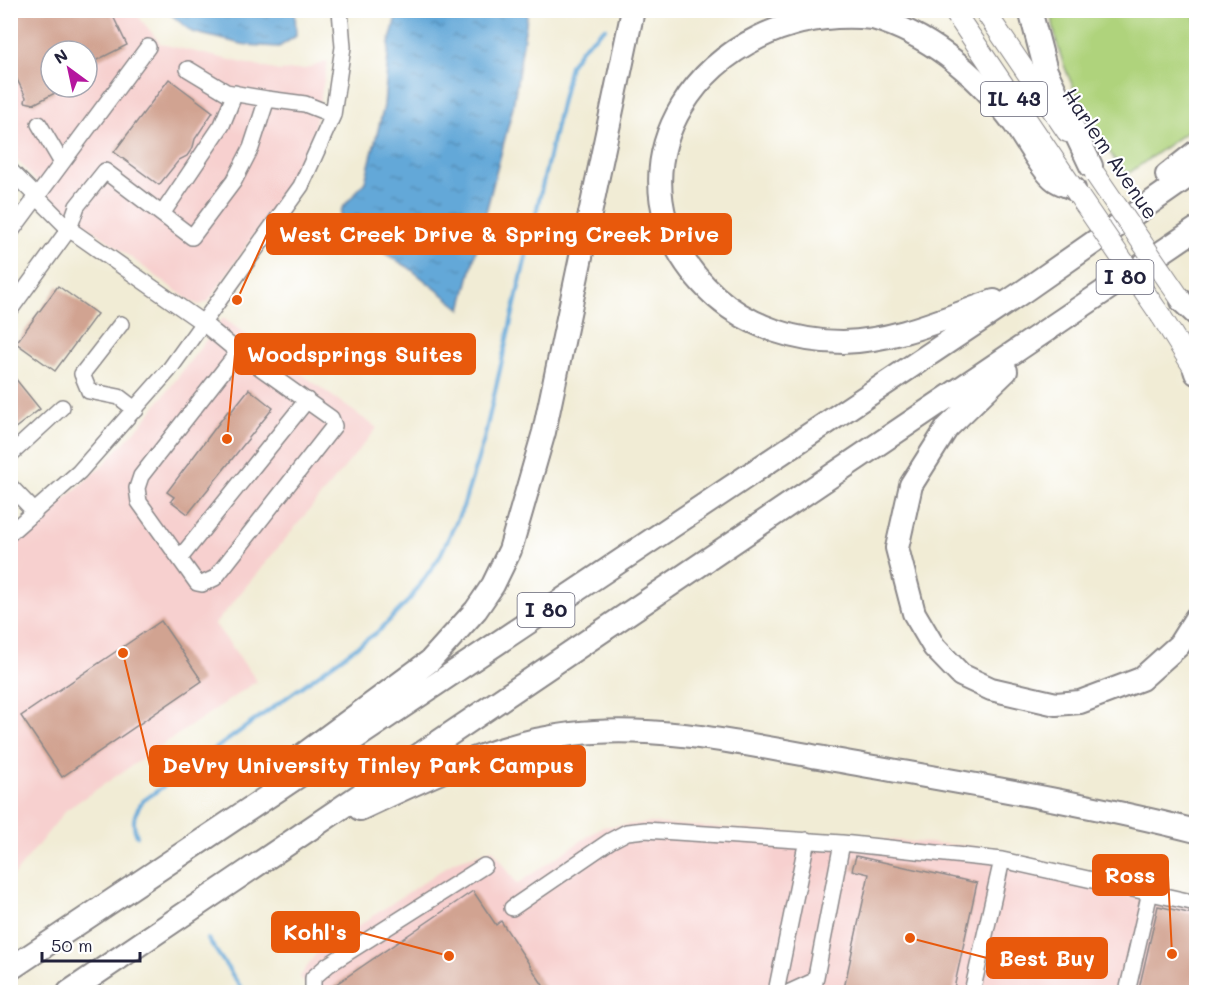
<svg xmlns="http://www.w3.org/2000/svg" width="1207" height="1003" viewBox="0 0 1207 1003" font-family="Mali,sans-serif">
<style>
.built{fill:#f7d0cf;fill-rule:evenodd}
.grass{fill:#afd37c;stroke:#687a5c;stroke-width:1.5}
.water{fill:url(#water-ripples);stroke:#42658a;stroke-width:1.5}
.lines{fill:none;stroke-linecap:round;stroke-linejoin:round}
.stream{stroke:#63a8d8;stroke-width:4}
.building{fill:#d1a391}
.minor-casing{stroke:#8a8788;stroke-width:18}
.major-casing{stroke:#8a8788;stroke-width:22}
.highway-casing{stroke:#8a8788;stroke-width:26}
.minor{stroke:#fff;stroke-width:15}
.major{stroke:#fff;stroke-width:20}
.highway{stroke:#fff;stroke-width:22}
.major-bridge-casing{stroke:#8a8788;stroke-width:22;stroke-linecap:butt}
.major-bridge{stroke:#fff;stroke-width:20}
.labels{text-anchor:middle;stroke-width:4.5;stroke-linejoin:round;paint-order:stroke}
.shield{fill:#fff;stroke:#646476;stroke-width:1.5}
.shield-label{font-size:20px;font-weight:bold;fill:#22223b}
.street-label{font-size:21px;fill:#22223b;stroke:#fff}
.leader{fill:none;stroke:#e8590c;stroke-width:2}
.callout-dot{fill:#e8590c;stroke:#fff;stroke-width:2}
.callout{fill:#e8590c;stroke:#e8590c;stroke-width:2}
.callout-label{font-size:22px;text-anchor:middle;font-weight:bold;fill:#fff}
</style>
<defs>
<pattern id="water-ripples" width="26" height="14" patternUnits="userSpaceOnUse" patternTransform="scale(1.5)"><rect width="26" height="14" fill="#63a8d8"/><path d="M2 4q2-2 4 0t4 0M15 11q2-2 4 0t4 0" fill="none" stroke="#5188b0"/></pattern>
</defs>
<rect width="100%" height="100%" fill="#fff"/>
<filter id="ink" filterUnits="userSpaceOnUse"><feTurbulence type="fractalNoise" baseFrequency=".0167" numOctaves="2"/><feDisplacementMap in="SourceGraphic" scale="12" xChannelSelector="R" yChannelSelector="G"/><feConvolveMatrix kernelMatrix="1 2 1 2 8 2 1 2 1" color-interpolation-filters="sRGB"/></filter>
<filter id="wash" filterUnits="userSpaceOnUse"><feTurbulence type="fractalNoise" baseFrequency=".008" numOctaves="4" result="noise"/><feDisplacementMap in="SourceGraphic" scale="24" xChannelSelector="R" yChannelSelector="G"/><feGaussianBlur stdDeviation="1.35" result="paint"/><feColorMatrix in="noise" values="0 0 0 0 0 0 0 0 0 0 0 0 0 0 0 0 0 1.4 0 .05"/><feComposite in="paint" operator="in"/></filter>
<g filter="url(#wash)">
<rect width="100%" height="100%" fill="#f1ecd5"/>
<path class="built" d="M 10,11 L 134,11 L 161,44 L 279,71 L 305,69 L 328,61 L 313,133 L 294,177 L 208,302 L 199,305 L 190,301 L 54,201 L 11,153 ZM 51,51 L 87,51 L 87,87 L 51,87 Z
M 223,318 L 377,428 L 215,624 L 257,681 L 66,810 L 11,879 L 11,547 L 105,463 L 145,420 Z
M 650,823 L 971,846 L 1196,896 L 1196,992 L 311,992 L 300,977 L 315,955 L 455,861 L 493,849 L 517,884 L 602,827 Z"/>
<path class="grass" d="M 1052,11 L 1196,11 L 1196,125 L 1129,173 L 1123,173 C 1094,127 1054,66 1052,11 Z"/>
<path class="water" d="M 167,11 L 295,11 L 296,36 L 279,47 L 246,45 L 192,32 Z
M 401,11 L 528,11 L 513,107 L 461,309 L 408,267 L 338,226 L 342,208 L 365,182 L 384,106 L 389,44 L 397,14 Z"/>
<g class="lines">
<path class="stream" d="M 137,836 C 131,823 134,813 143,801 L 380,630 L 410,599 L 439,558 L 463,507 L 484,439 L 570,65 L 582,48 L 605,28
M 208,939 L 244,992"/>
</g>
<g id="blocks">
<path class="building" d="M 23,10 L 110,10 L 127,45 L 87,65 L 87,51 L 51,51 L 51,87 L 55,93 L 34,104 L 25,102 L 26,97 L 10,66 L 10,17 Z
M 169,79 L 213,112 L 195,139 L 193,147 L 187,156 L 179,160 L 159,185 L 114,152 Z
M 58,286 L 97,314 L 55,371 L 16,343 Z
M 10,372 L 40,409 L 10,432 Z
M 249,389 L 273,408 L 188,514 L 171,501 L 174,497 L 167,492 L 228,411 L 230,413 Z
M 161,621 L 202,681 L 62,777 L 21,716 Z
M 856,856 L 977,883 L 953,993 L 843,993 L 869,874 L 852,870 Z
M 473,891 L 496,925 L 501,921 L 548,993 L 323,993 Z
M 1158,906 L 1197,915 L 1197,993 L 1138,993 Z"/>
</g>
</g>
<g filter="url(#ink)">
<use href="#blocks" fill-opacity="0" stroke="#8a8788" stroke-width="1.5"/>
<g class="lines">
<defs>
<path id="minor" d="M 188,69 L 226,92 L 267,99
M 39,124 L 62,163
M 10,170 L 69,229 L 203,323 L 238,352 L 331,418 L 334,426 L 215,578 L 202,584 L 197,583 L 139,502 L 137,488 L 141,476 L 238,352
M 162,214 L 222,125 L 235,93
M 10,233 L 148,47
M 10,310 L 69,229 L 77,206 L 105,171 L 192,237 L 234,181 L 251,148 L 267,99 L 305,104 L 333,115
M 121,324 L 82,374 L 89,391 L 119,397 L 136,410
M 10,455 L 62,407
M 10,486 L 35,512
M 10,533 L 79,472 L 169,370 L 301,186 L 333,115 L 343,47 L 340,10
M 180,558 L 307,400
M 512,908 L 610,841 L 627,832 L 645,830 L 842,843 L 1002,860 L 1196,903
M 313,992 L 313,978 L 328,965 L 484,866
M 776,992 L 807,840
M 790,992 L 814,981
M 813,992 L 842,843
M 972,992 L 1002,860
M 1127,992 L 1150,892"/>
<path id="major" d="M 953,10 L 1074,189
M 984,10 L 1067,132
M 1161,316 L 1196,372"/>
<path id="highway" d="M 1030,10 L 1046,71 L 1091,166
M 1167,175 L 1196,152
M 994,301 C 945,318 895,341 843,342 C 797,342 750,327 716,297 C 585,178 704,0 873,18 C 931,35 978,76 1014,123 C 1024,137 1043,172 1055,180 C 1061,184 1068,186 1074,189
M 1182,301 L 1196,314
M 1195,370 L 1196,373
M 1006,371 L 947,428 L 911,485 L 897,548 L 914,613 L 934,647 L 961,675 L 991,689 L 1056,704 L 1080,702 L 1141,679 L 1179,645 L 1196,618
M 300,757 L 430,661 L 476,610 L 493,585 L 510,550 L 544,432 L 633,10
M 360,809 C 429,777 495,743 572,734 C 660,723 759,747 846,762 C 963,783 1081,802 1196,831
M 10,969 L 1024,291 L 1196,171
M 69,992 L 1196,229"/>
</defs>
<use href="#minor" class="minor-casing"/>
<use href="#major" class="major-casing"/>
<use href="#highway" class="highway-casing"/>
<use href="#minor" class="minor"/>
<use href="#major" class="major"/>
<use href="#highway" class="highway"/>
<defs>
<path id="major-bridge" d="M 1095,174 L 1182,301
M 1074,189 L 1161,316"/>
</defs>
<use href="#major-bridge" class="major-bridge-casing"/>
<use href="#major-bridge" class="major-bridge"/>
</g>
</g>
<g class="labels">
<g class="shield">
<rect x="981" y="82" width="66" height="34" rx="4.5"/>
<rect x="1096.5" y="260" width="57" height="34" rx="4.5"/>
<rect x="517.5" y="593" width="57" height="34" rx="4.5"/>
</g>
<g class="shield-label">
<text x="1014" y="106">IL 43</text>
<text x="1125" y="284">I 80</text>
<text x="546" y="617">I 80</text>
</g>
<g class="street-label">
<text transform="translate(1110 154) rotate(56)" y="7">Harlem Avenue</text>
</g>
</g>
<path class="leader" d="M237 300L267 234M227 439L235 354M123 653L150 766M1172 954L1168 875M449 956L359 932M910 938L987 958"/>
<g class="callout-dot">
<circle cx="237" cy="300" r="6"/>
<circle cx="227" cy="439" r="6"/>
<circle cx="123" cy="653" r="6"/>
<circle cx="1172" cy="954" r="6"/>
<circle cx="449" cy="956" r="6"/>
<circle cx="910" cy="938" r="6"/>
</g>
<g class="callout">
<rect x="267" y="214" width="464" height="40" rx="6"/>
<rect x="235" y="334" width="240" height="40" rx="6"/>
<rect x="150" y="746" width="435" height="40" rx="6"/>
<rect x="1093" y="855" width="75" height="40" rx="6"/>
<rect x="272" y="912" width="87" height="40" rx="6"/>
<rect x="987" y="938" width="120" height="40" rx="6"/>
</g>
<g class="callout-label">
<text x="499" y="242">West Creek Drive &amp; Spring Creek Drive</text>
<text x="355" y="362">Woodsprings Suites</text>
<text x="368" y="773">DeVry University Tinley Park Campus</text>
<text x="1130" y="883">Ross</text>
<text x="315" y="940">Kohl's</text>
<text x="1047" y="966">Best Buy</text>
</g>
<rect width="1207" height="1003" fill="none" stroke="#fff" stroke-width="36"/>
<g transform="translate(69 69) rotate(327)"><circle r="28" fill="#ffffff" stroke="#a7a7b1" stroke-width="1.5"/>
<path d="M0-4.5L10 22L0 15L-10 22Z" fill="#b5179e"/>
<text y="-9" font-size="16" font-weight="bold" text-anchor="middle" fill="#22223b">N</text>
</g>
<path d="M42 952v9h98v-9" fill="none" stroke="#22223b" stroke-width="3"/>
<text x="51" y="952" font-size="18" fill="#22223b" stroke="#ffffff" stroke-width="4.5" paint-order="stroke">50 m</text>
</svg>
